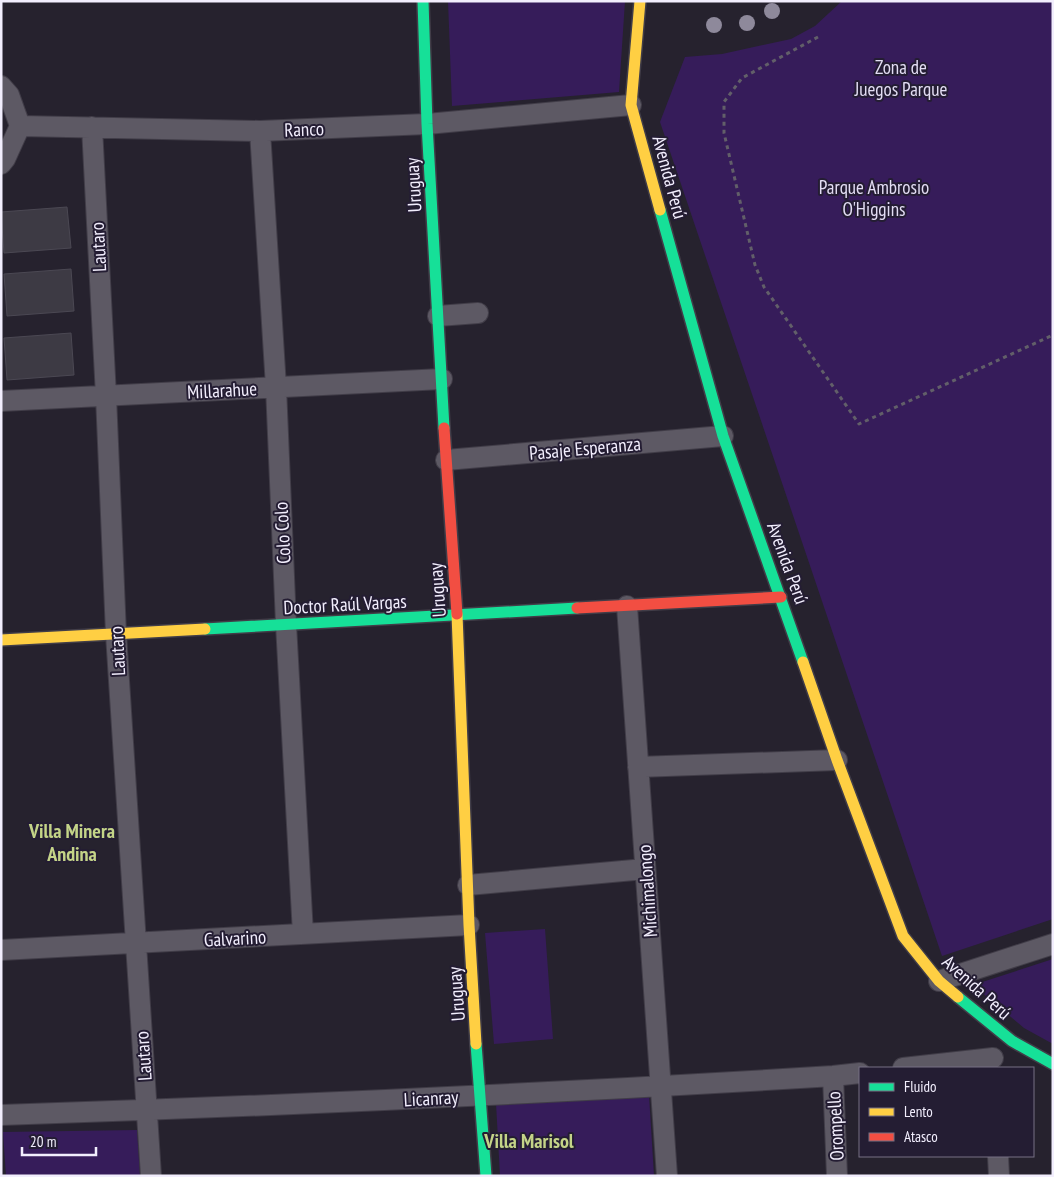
<svg xmlns="http://www.w3.org/2000/svg" width="1054" height="1177" viewBox="0 0 1054 1177" font-family="'PT Sans Narrow',sans-serif">
<style>
.green{fill:#361c5a}
.building{fill:#3d3a44;stroke:#4b4853}
.lines{fill:none;stroke-linecap:round;stroke-linejoin:round}
.street-casing{stroke:#413d48;stroke-width:22}
.fast-casing{stroke:#413d48;stroke-width:14}
.slow-casing{stroke:#413d48;stroke-width:14}
.jam-casing{stroke:#413d48;stroke-width:14}
.path{stroke:#625f69;stroke-width:3;stroke-dasharray:4 4;stroke-linecap:butt}
.street{stroke:#5d5964;stroke-width:20}
.fast{stroke:#16e098;stroke-width:11}
.slow{stroke:#ffcf43;stroke-width:11}
.jam{stroke:#f24e42;stroke-width:11}
.tree{fill:#8e899b}
.labels{text-anchor:middle;stroke-width:4;stroke-linejoin:round;paint-order:stroke}
.park-label{font-size:19px;fill:#e3ddf4;stroke:#241d33}
.street-label{font-size:19px;fill:#f2eefd;stroke:#241d33}
.neighbourhood-label{font-size:20px;font-weight:bold;fill:#c4d488;stroke:#241d33}
</style>
<rect width="100%" height="100%" fill="#26222e"/>
<path class="green" d="M 448,1 L 625,1 L 619,92 L 452,106 Z
M 842,1 L 1053,1 L 1053,919 L 942,956 L 660,122 L 685,57 L 722,54 L 791,39 L 815,26 Z
M 545,929 L 553,1039 L 494,1044 L 485,933 Z
M 1053,959 L 1053,1044 L 1024,1028 L 973,985 Z
M 649,1095 L 654,1176 L 500,1176 L 496,1103 Z
M 137,1130 L 140,1176 L 6,1176 L 3,1132 Z"/>
<path class="building" d="M 67,207 L 71,248 L 4,253 L 1,212 Z
M 71,269 L 74,311 L 7,316 L 4,274 Z
M 71,333 L 74,375 L 7,380 L 4,338 Z"/>
<g class="lines">
<defs>
<path id="street" d="M 1,86 L 9,95 L 20,126 L 260,131 L 427,124 L 631,105
M 92,127 L 106,396 L 116,634 L 151,1176
M 260,131 L 276,387 L 286,624 L 303,934
M 1,164 L 5,159 L 20,126
M 438,316 L 478,313
M 1,401 L 442,379
M 446,460 L 723,436
M 627,606 L 667,1176
M 638,767 L 837,760
M 468,885 L 645,869
M 1,950 L 469,925
M 939,981 L 1053,944
M 903,1068 L 993,1058
M 833,1076 L 837,1176
M 1,1115 C 279,1106 556,1093 833,1076 L 860,1073
M 998,1156 L 999,1176"/>
<path id="fast" d="M 423,1 L 427,124 L 444,428
M 660,210 L 723,436 L 803,662
M 205,629 L 577,608
M 958,997 L 1012,1041 L 1053,1064
M 476,1044 L 486,1176"/>
<path id="slow" d="M 640,1 L 631,105 L 660,210
M 457,614 L 469,925 L 476,1044
M 1,640 L 205,629
M 803,662 L 837,760 L 903,936 L 939,981 L 958,997"/>
<path id="jam" d="M 444,428 L 457,614
M 577,608 L 781,597"/>
</defs>
<use href="#street" class="street-casing"/>
<use href="#fast" class="fast-casing"/>
<use href="#slow" class="slow-casing"/>
<use href="#jam" class="jam-casing"/>
<path class="path" d="M 818,37 L 742,78 L 724,102 L 724,133 L 755,265 L 764,287 L 859,424 L 1053,335"/>
<use href="#street" class="street"/>
<use href="#fast" class="fast"/>
<use href="#slow" class="slow"/>
<use href="#jam" class="jam"/>
</g>
<g class="tree">
<circle cx="772" cy="11" r="8"/>
<circle cx="747" cy="23" r="8"/>
<circle cx="714" cy="25" r="8"/>
</g>
<g class="labels">
<g class="park-label">
<text x="901" y="74">Zona de<tspan x="901" dy="22">Juegos Parque</tspan></text>
<text x="874" y="194">Parque Ambrosio<tspan x="874" dy="22">O'Higgins</tspan></text>
</g>
<g class="street-label">
<text transform="translate(304 129) rotate(-2)" y="7">Ranco</text>
<text transform="translate(670 177) rotate(75)" y="7">Avenida Perú</text>
<text transform="translate(413 185) rotate(-93)" y="7">Uruguay</text>
<text transform="translate(98 247) rotate(-93)" y="7">Lautaro</text>
<text transform="translate(222 390) rotate(-3)" y="7">Millarahue</text>
<text transform="translate(585 448) rotate(-5)" y="7">Pasaje Esperanza</text>
<text transform="translate(282 533) rotate(-93)" y="7">Colo Colo</text>
<text transform="translate(788 563) rotate(70)" y="7">Avenida Perú</text>
<text transform="translate(437 590) rotate(-94)" y="7">Uruguay</text>
<text transform="translate(345 604) rotate(-3)" y="7">Doctor Raúl Vargas</text>
<text transform="translate(117 651) rotate(-93)" y="7">Lautaro</text>
<text transform="translate(647 891) rotate(-94)" y="7">Michimalongo</text>
<text transform="translate(235 938) rotate(-3)" y="7">Galvarino</text>
<text transform="translate(977 987) rotate(42)" y="7">Avenida Perú</text>
<text transform="translate(456 994) rotate(-94)" y="7">Uruguay</text>
<text transform="translate(143 1056) rotate(-94)" y="7">Lautaro</text>
<text transform="translate(431 1098) rotate(-3)" y="7">Licanray</text>
<text transform="translate(835 1126) rotate(-93)" y="7">Orompello</text>
</g>
<g class="neighbourhood-label">
<text x="72" y="838">Villa Minera<tspan x="72" dy="23">Andina</tspan></text>
<text x="529" y="1148">Villa Marisol</text>
</g>
</g>
<rect width="1054" height="1177" fill="none" stroke="#f2eefd" stroke-width="5"/>
<rect x="859" y="1067" width="175" height="90" fill="#241d33" stroke="#767184"/>
<rect x="869" y="1083" width="25" height="8" fill="#16e098" stroke="#767184"/>
<text x="904" y="1092" font-size="15" fill="#f2eefd">Fluido</text>
<rect x="869" y="1108" width="25" height="8" fill="#ffcf43" stroke="#767184"/>
<text x="904" y="1117" font-size="15" fill="#f2eefd">Lento</text>
<rect x="869" y="1133" width="25" height="8" fill="#f24e42" stroke="#767184"/>
<text x="904" y="1142" font-size="15" fill="#f2eefd">Atasco</text>
<path d="M22 1147v8h74v-8" fill="none" stroke="#f2eefd" stroke-width="2.5"/>
<text x="30" y="1147" font-size="15" fill="#f2eefd" stroke="#241d33" stroke-width="4" paint-order="stroke">20 m</text>
</svg>
